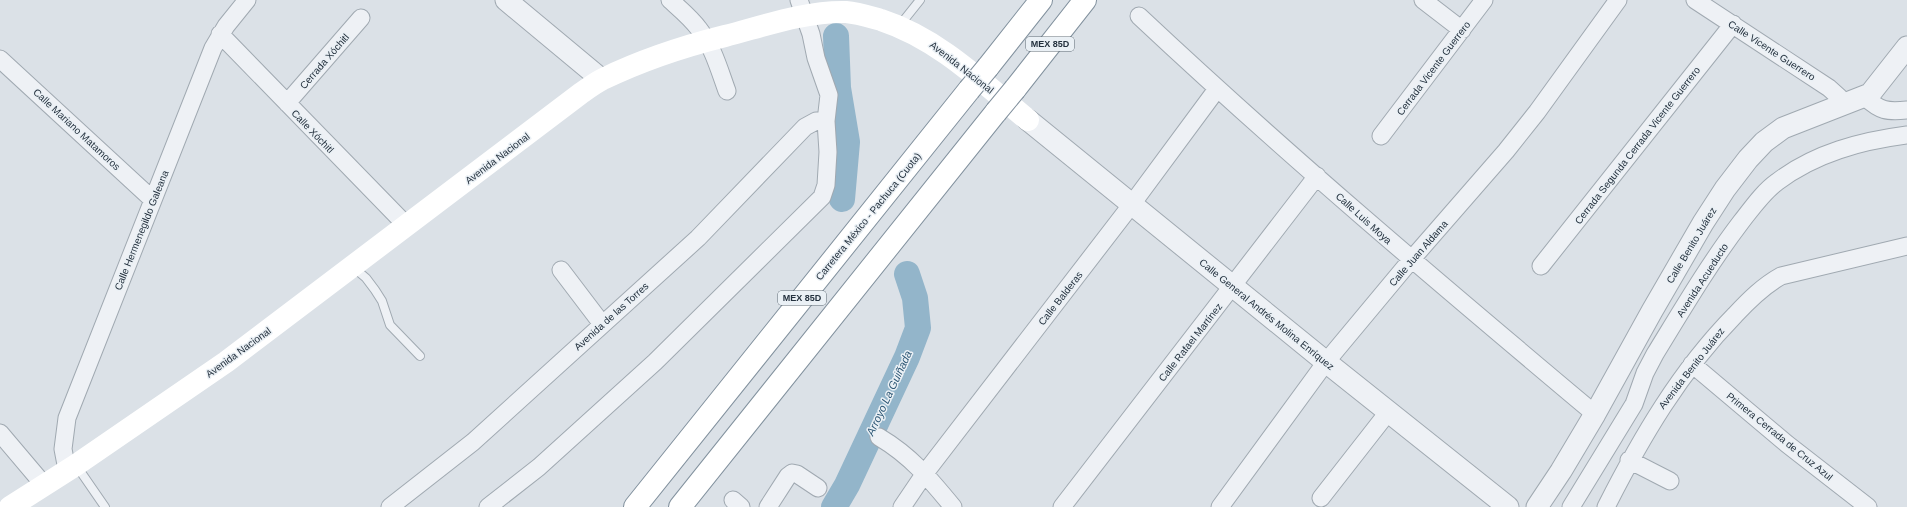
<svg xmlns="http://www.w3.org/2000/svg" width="1907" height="507" viewBox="0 0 1907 507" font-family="Helvetica,sans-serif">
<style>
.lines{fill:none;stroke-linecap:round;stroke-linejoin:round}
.river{stroke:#93b5ca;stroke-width:26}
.service-casing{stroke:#a0a9b1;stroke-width:10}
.minor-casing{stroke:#a0a9b1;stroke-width:19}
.tertiary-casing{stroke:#a0a9b1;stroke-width:23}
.motorway-casing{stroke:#82919e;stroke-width:24}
.service{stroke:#eef1f5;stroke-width:8}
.minor{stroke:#eef1f5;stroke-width:17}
.tertiary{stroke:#eef1f5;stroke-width:21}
.secondary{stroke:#fff;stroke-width:22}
.motorway{stroke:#fff;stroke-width:22}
.motorway-bridge-casing{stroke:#82919e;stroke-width:24;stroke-linecap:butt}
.motorway-bridge{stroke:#fff;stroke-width:22}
.labels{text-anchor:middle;stroke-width:3;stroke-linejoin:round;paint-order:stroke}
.shield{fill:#eaf0f5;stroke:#5f6a75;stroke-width:1}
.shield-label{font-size:9px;font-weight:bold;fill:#24313e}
.street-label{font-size:10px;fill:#24313e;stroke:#eaf0f5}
.water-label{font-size:11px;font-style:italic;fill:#2c5674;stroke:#eaf0f5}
</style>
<rect width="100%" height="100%" fill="#dbe1e7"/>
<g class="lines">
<path class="river" d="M 836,36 L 838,88 L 847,142 L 842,199
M 834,507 L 847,485 L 907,357 L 918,328 L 915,298 L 907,274"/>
<defs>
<path id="service" d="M 900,25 L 920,0
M 353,267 L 366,278 L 375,290 L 382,301 L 390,325 L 420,356
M 76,465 L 105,507"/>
<path id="minor" d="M 670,0 C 680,9 691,18 699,29 C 713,47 719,69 727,91
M 1423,0 L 1462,30
M 1695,0 L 1829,88 L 1839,97 L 1843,106
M 1139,16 C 1286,154 1440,284 1595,414
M 220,34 L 407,226
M 0,59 L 153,200
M 1865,97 C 1880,111 1887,112 1907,110
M 287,103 L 361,18
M 1381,136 L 1484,0
M 1541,266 L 1733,24
M 561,270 L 602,324
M 1692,364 L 1787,444 L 1868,507
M 0,433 L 44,485
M 879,437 C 911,456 930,479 953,507
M 1629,460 L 1670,481
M 67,470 L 63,449 L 67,418 L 213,48 L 226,26 L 247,0
M 1321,498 L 1389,411
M 733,500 L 741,507
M 390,507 L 473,442 L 698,238 L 805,127 L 816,121 L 826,121
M 488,507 L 539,467 L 655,362 L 822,197 L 826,185 L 828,152 L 826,121 L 829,95 L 816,58 L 811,34 L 799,0
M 768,507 L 788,476 L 792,473 L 797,474 L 818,488
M 902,507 L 925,473 L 1132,204 L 1217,89
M 1062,507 L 1317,176
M 1220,507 L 1326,362 L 1411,260 L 1506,151 L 1537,112 L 1618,0
M 1571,507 L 1634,404 L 1645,373 L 1655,354 C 1682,310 1709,264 1741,222 C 1752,208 1763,192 1777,182 C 1815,153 1861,141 1907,135
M 1606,507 C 1641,438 1680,371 1735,315 C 1749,300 1763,286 1781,276 L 1907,246"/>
<path id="tertiary" d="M 506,0 L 601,79
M 1028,120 L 1326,362 L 1508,507
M 1537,507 L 1561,471 L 1595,414 L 1652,311 L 1703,223 L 1725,189 L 1748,159 L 1764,142 L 1783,128 L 1870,94 L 1907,47"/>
<path id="motorway" d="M 988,67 L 1041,0
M 1015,89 L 1085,0
M 635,507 L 969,90
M 680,507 L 996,112"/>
</defs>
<use href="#service" class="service-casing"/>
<use href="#minor" class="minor-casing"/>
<use href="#tertiary" class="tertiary-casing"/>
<use href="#motorway" class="motorway-casing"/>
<use href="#service" class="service"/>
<use href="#minor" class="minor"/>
<use href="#tertiary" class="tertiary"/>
<path class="secondary" d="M 10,507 L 76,465 L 226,362 L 580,94 C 587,89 595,83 603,79 C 640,61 685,46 725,36 C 764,26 805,11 846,12 C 858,13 870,17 881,20 C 939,39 982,82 1028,120"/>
<use href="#motorway" class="motorway"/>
<defs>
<path id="motorway-bridge" d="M 969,90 L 988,67
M 996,112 L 1015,89"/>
</defs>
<use href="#motorway-bridge" class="motorway-bridge-casing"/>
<use href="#motorway-bridge" class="motorway-bridge"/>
</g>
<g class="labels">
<g class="shield">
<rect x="1026" y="37" width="48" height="14" rx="3"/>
<rect x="778" y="291" width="48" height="14" rx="3"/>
</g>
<g class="shield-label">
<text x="1050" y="47">MEX 85D</text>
<text x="802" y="301">MEX 85D</text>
</g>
<g class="street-label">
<text transform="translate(1772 50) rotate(33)" y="4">Calle Vicente Guerrero</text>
<text transform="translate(324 61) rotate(-49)" y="4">Cerrada Xóchitl</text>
<text transform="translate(962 67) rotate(38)" y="4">Avenida Nacional</text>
<text transform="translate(1433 68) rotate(-53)" y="4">Cerrada Vicente Guerrero</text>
<text transform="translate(77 129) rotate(43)" y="4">Calle Mariano Matamoros</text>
<text transform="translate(313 131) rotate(46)" y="4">Calle Xóchitl</text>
<text transform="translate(1637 145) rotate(-52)" y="4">Cerrada Segunda Cerrada Vicente Guerrero</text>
<text transform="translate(497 158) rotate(-37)" y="4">Avenida Nacional</text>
<text transform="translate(868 216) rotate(-51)" y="4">Carretera México - Pachuca (Cuota)</text>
<text transform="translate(1364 218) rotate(42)" y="4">Calle Luis Moya</text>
<text transform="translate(141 230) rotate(-68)" y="4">Calle Hermenegildo Galeana</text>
<text transform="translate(1691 245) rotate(-59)" y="4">Calle Benito Juárez</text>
<text transform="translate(1418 253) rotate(-49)" y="4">Calle Juan Aldama</text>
<text transform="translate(1702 280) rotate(-57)" y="4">Avenida Acueducto</text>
<text transform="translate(1060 298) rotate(-52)" y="4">Calle Balderas</text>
<text transform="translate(1267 314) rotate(39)" y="4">Calle General Andrés Molina Enríquez</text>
<text transform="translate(611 316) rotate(-42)" y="4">Avenida de las Torres</text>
<text transform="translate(1190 342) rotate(-52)" y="4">Calle Rafael Martínez</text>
<text transform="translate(238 352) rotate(-36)" y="4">Avenida Nacional</text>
<text transform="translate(1691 368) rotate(-52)" y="4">Avenida Benito Juárez</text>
<text transform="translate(1780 436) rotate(39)" y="4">Primera Cerrada de Cruz Azul</text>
</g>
<g class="water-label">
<text transform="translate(889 393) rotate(-65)" y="4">Arroyo La Guiñada</text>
</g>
</g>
</svg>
